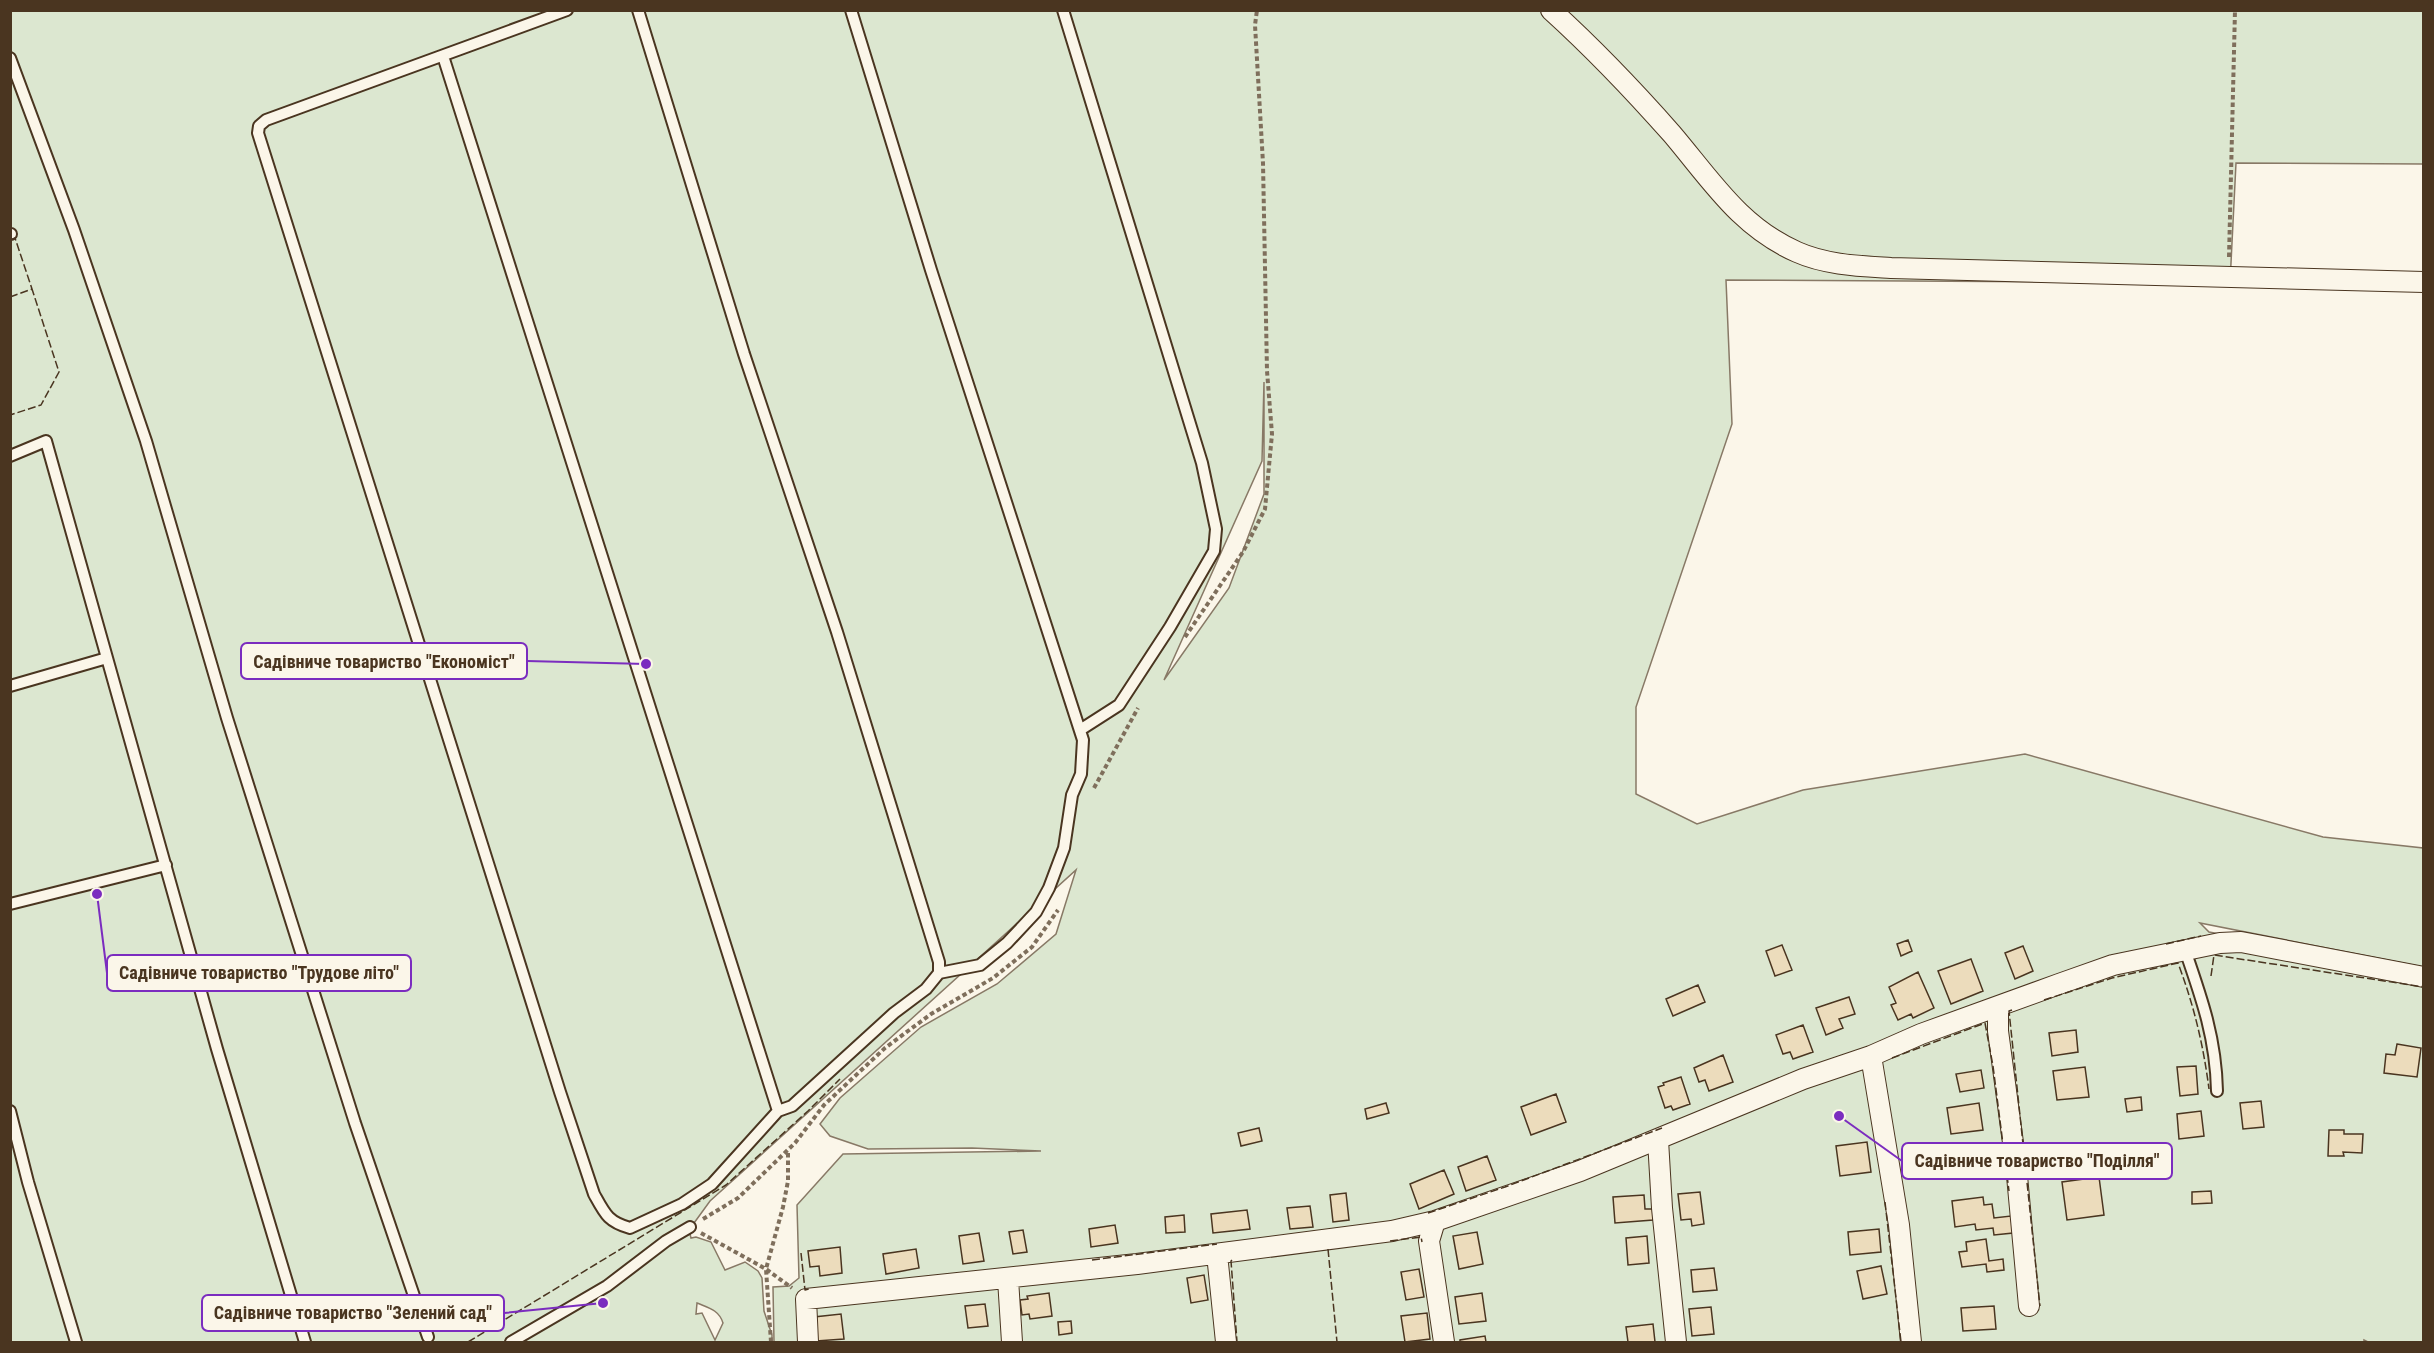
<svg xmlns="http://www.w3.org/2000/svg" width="2434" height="1353" viewBox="0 0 2434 1353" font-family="'Roboto Condensed',sans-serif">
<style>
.green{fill:#dce7d0;stroke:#887966;stroke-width:1.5;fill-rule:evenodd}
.building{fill:#ecdcbc;stroke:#4a3520;stroke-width:1.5}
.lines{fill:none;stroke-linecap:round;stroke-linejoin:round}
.lane-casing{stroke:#4a3520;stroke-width:14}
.street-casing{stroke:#4a3520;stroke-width:22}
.path{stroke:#7f6f5c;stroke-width:4;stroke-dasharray:4.5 3;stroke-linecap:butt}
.lane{stroke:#fbf6e9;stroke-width:10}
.street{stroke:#fbf6e9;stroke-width:20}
.fence{stroke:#4a3520;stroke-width:1.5;stroke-dasharray:8 3;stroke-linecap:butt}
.leader{fill:none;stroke:#7b2cbf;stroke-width:2}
.callout-dot{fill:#7b2cbf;stroke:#fbf6e9;stroke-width:2}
.callout{fill:#fbf6e9;stroke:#7b2cbf;stroke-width:2}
.callout-label{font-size:18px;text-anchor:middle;font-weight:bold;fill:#4a3520}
</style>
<rect width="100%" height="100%" fill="#fbf6e9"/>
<path class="green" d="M 10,11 L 2423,11 L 2423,164 L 2236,163 L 2230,283 L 1726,280 L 1732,424 L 1636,707 L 1636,794 L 1697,824 L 1803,790 L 2025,754 L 2323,837 L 2423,848 L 2423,967 L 2200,923 L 2209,932 L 2423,971 L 2423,1342 L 2368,1342 L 2364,1340 L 2364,1342 L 774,1342 L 773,1287 L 789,1286 L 799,1278 L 797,1205 L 843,1154 L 1041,1151 L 972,1148 L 868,1149 L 830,1136 L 820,1124 L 840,1098 L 921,1027 L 997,984 L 1056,934 L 1076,870 L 710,1201 L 689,1230 L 691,1238 L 696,1237 L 711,1242 L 725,1270 L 745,1262 L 758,1271 L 762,1278 L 764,1311 L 772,1335 L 772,1342 L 11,1342 ZM 1264,382 L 1264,494 L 1229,588 L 1164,680 L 1262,461 ZM 697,1303 C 709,1308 719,1310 723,1323 L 715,1340 L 702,1313 L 696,1314 Z"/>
<path class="building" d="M 1908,940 L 1912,951 L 1901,956 L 1897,944 Z
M 1782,945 L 1792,970 L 1775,976 L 1766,951 Z
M 2023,946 L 2033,971 L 2015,979 L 2005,953 Z
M 1971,959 L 1983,991 L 1951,1004 L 1938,971 Z
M 1918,972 L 1934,1008 L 1913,1018 L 1911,1014 L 1898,1020 L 1891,1005 L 1896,1003 L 1889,987 Z
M 1698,985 L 1705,1002 L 1673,1016 L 1666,999 Z
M 1849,997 L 1855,1014 L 1839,1019 L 1843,1028 L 1826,1035 L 1816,1008 Z
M 1803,1025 L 1813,1052 L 1793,1059 L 1790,1052 L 1783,1054 L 1776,1035 Z
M 2076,1030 L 2078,1052 L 2052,1056 L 2049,1033 Z
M 2397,1044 L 2421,1048 L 2417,1077 L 2384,1073 L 2386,1054 L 2395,1055 Z
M 1723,1055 L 1733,1082 L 1709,1091 L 1705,1080 L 1699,1082 L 1694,1068 Z
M 2196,1066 L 2198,1094 L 2180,1096 L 2177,1067 Z
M 2085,1067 L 2089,1097 L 2057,1100 L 2053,1071 Z
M 1981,1070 L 1984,1088 L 1960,1092 L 1956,1074 Z
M 1681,1077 L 1690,1104 L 1673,1110 L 1671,1106 L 1665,1108 L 1658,1087 L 1664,1085 L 1663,1083 Z
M 1556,1094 L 1566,1122 L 1531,1135 L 1521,1107 Z
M 2141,1097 L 2142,1110 L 2127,1112 L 2125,1099 Z
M 2261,1101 L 2264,1127 L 2243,1129 L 2240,1103 Z
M 1386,1103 L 1389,1113 L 1367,1119 L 1365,1109 Z
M 1979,1103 L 1983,1130 L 1951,1134 L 1947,1108 Z
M 2201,1111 L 2204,1136 L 2179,1139 L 2177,1114 Z
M 1259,1128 L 1262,1141 L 1241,1146 L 1238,1133 Z
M 2329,1130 L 2344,1130 L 2344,1134 L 2363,1134 L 2362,1153 L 2343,1152 L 2344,1156 L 2328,1156 Z
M 1867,1142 L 1871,1172 L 1840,1176 L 1836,1146 Z
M 1487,1156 L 1496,1180 L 1466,1191 L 1458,1167 Z
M 1444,1170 L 1454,1194 L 1419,1209 L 1410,1184 Z
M 2099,1177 L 2104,1215 L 2067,1220 L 2062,1182 Z
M 2211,1191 L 2212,1203 L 2192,1204 L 2192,1192 Z
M 1700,1192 L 1704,1224 L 1692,1226 L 1691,1219 L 1681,1220 L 1678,1194 Z
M 1346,1193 L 1349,1220 L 1333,1222 L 1330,1195 Z
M 1644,1195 L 1645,1209 L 1653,1209 L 1653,1220 L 1615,1223 L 1613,1197 Z
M 1983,1197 L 1984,1205 L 1992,1204 L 1994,1218 L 2011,1216 L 2013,1233 L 1994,1235 L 1993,1228 L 1976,1230 L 1975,1224 L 1955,1227 L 1952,1201 Z
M 1310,1206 L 1313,1227 L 1290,1229 L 1287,1208 Z
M 1247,1210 L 1250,1229 L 1213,1233 L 1211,1214 Z
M 1184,1215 L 1185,1232 L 1166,1233 L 1165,1217 Z
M 1115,1225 L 1118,1243 L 1091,1247 L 1089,1229 Z
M 1879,1229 L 1881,1252 L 1850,1255 L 1848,1232 Z
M 1023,1230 L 1027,1252 L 1013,1254 L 1009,1232 Z
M 1477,1232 L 1483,1264 L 1459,1269 L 1453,1236 Z
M 979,1233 L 984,1261 L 963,1264 L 959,1236 Z
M 1647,1236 L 1649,1263 L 1628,1265 L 1626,1238 Z
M 1986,1239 L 1989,1261 L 2003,1259 L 2004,1270 L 1987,1272 L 1986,1264 L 1962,1267 L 1959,1252 L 1967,1251 L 1966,1242 Z
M 840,1247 L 842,1273 L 820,1276 L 819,1266 L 810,1267 L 808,1251 Z
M 916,1249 L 919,1268 L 886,1274 L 883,1254 Z
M 1881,1266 L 1887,1294 L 1863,1299 L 1857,1271 Z
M 1714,1268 L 1717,1290 L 1693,1292 L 1691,1270 Z
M 1419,1269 L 1424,1297 L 1406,1300 L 1401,1272 Z
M 1204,1275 L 1208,1300 L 1191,1303 L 1187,1278 Z
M 1049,1293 L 1052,1316 L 1030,1319 L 1029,1314 L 1022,1315 L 1020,1300 L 1028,1299 L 1027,1296 Z
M 1482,1293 L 1486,1321 L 1459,1324 L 1455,1297 Z
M 985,1304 L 988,1326 L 968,1328 L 965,1306 Z
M 1994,1306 L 1996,1329 L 1963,1331 L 1961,1308 Z
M 1711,1307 L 1714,1334 L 1692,1336 L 1689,1309 Z
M 1427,1313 L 1430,1339 L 1405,1342 L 1401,1316 Z
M 841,1314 L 844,1339 L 816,1341 L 814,1317 Z
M 1071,1321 L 1072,1333 L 1059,1335 L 1058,1322 Z
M 1653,1324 L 1655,1342 L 1628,1342 L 1626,1327 Z
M 1485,1336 L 1486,1342 L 1460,1342 L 1460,1340 Z"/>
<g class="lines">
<defs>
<path id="lane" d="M 567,10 L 266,120 L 259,126 L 258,133 L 560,1092 L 594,1194 C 605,1214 608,1222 630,1228 L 682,1204 L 712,1184 L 778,1111 L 792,1106 L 894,1013 L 926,989 L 939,973 L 939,962 L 837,632 L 744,354 L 638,10
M 851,10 L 931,270 L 1083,740 L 1081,774 L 1072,795 L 1064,848 L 1049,888 L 1036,912 L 1007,943 L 980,965 L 939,973
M 1063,10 L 1202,463 L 1216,529 L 1214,551 L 1170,627 L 1119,705 L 1080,730
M 443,56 L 778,1111
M 10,58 L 74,230 L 146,441 L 227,718 L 355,1123 L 428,1337
M 10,234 L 11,234
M 10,456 L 46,441 L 217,1049 L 305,1342
M 10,686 L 107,658
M 10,904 L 166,865
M 2185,950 C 2202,999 2216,1039 2217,1091
M 10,1111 L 28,1182 L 76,1342
M 511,1342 L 607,1286 L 666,1241 L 690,1227"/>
<path id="street" d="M 1551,10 C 1594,49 1634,91 1672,134 C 1711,180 1740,227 1797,252 C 1826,265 1860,266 1891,268 L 2424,282
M 1998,1008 L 1998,1031 L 2016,1165 L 2029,1306
M 1871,1056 L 1899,1225 L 1911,1342
M 1658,1140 L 1662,1208 L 1676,1342
M 1435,1221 L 1429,1241 L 1444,1342
M 1217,1254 L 1226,1342
M 1008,1279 L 1012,1342
M 808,1342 L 806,1299 L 1137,1264 L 1392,1231 L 1435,1221 L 1580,1171 L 1803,1079 L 1871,1056 L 1921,1034 L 2059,984 L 2113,965 L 2220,943 L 2241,942 L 2424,977"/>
</defs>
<use href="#lane" class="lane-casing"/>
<use href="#street" class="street-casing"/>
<path class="path" d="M 2229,257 L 2235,10
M 1185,637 L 1243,552 L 1265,509 L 1272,434 L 1267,371 L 1263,163 L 1255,25 L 1257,10
M 1094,788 L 1138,708
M 703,1219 L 738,1198 L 795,1143 L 824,1105 L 885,1048 L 931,1014 L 993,978 L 1032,947 L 1058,910
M 701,1233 L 766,1269 L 792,1288
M 771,1342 L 766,1269 L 783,1207 L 788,1181 L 788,1150"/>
<use href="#lane" class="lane"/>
<use href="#street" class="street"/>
<path class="fence" d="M 10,240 L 15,238 L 32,289
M 10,297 L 32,289 L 59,372 L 41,405 L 10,415
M 2166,944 L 2201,936
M 2211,976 L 2214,955 L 2424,987
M 2044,1000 L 2112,978 L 2178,963 C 2194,1006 2203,1043 2209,1089
M 2012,1010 L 2009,1011 L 2040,1306
M 1892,1058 L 1985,1023 L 1993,1066 L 2009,1191
M 1885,1202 L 1901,1342
M 1428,1213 L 1505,1187 L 1662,1128
M 1390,1241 L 1421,1237 L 1422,1242
M 1328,1249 L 1337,1342
M 801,1253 L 805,1290 L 809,1289
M 1092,1260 L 1217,1244
M 1232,1260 L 1231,1261 L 1237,1342
M 468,1342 L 726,1185 L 808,1111 L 840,1079"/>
</g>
<path class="leader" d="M646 664L527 661M97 894L107 973M1839 1116L1902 1161M603 1303L504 1313"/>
<g class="callout-dot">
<circle cx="646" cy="664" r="6"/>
<circle cx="97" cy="894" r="6"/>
<circle cx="1839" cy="1116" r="6"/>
<circle cx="603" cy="1303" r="6"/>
</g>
<g class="callout">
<rect x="241" y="643" width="286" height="36" rx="6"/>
<rect x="107" y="955" width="304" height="36" rx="6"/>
<rect x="1902" y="1143" width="270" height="36" rx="6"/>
<rect x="202" y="1295" width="302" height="36" rx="6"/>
</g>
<g class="callout-label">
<text x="384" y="668">Садівниче товариство "Економіст"</text>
<text x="259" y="979">Садівниче товариство "Трудове літо"</text>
<text x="2037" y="1167">Садівниче товариство "Поділля"</text>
<text x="353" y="1319">Садівниче товариство "Зелений сад"</text>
</g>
<rect width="2434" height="1353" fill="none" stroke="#4a3520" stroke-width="24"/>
</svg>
